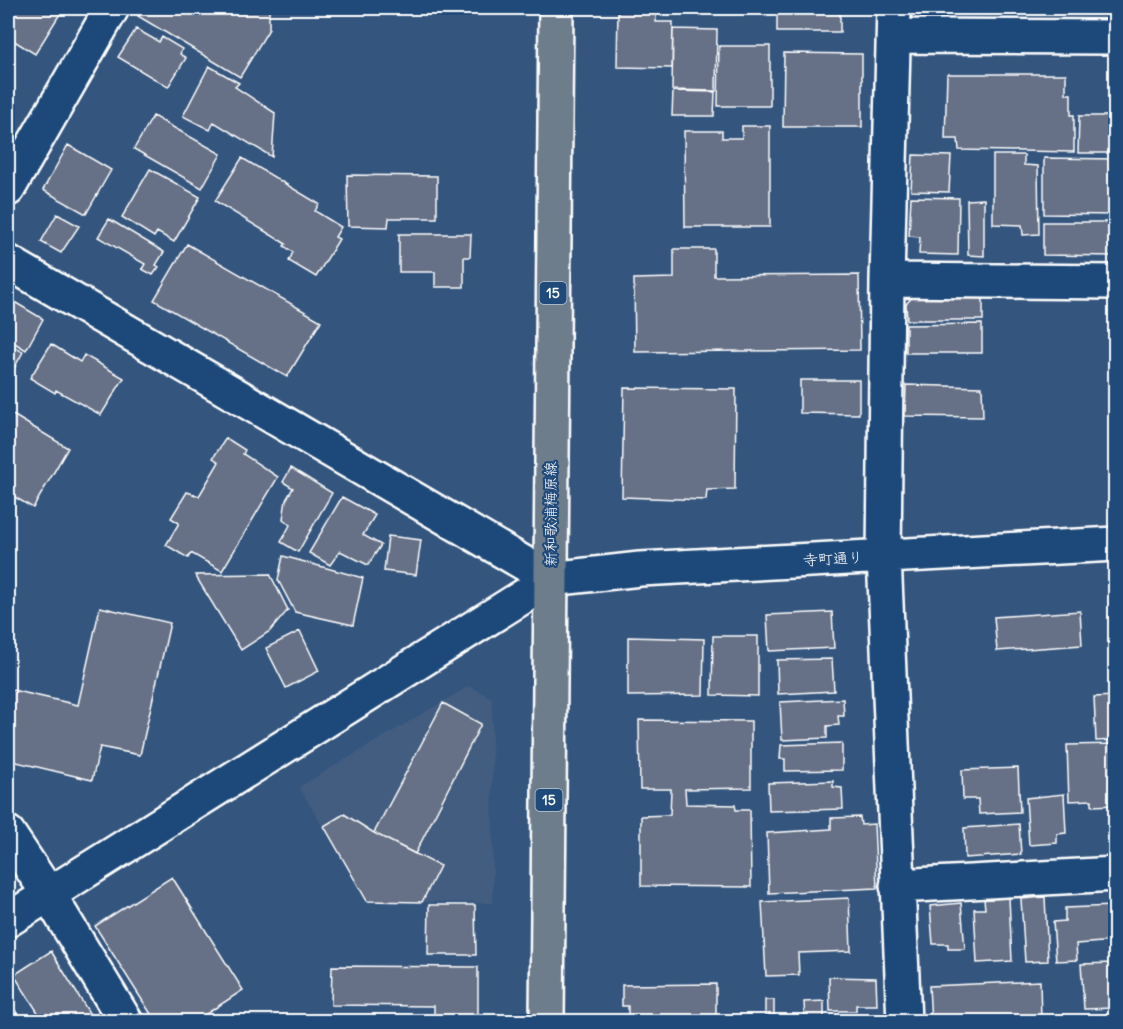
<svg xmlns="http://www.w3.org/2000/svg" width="1123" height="1029" viewBox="0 0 1123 1029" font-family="Delius,'Klee One',sans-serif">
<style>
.built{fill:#435d80}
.building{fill:#667086;stroke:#fff;stroke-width:1.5}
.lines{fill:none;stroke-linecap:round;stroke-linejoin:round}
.minor-casing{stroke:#fff;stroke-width:38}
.major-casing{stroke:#fff;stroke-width:38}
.minor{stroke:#1f4a7a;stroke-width:33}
.major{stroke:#6d7d8c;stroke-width:33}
.labels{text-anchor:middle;stroke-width:4.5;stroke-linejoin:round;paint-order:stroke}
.shield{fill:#1f4a7a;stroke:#bcc9d7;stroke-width:1.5}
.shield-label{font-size:14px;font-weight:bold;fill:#fff}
.street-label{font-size:15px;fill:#fff;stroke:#1f4a7a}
</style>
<rect width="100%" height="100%" fill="#34557e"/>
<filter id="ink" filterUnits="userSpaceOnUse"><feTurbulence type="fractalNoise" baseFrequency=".0167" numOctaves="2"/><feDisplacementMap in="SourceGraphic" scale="12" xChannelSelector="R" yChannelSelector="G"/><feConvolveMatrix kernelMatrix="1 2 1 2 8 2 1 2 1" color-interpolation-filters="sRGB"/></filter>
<g filter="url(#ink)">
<path class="built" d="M 469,686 L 492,698 L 493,903 L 367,901 L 299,787 Z"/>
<path class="building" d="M 8,8 L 61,8 L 63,9 L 35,54 L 8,37 Z
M 144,8 L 269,8 L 269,29 L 240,77 L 138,16 Z
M 618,8 L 656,8 L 656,22 L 673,22 L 672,68 L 617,67 Z
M 777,8 L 840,8 L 840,32 L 777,32 Z
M 136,29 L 159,42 L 162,37 L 182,49 L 180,54 L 186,58 L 168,87 L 118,57 Z
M 673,29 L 717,30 L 716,91 L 672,90 Z
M 719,46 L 770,46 L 770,106 L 718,106 Z
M 784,53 L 862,54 L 862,127 L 783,127 Z
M 209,66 L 239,83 L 235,87 L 275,113 L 272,157 L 214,122 L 210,130 L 183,116 Z
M 947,74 L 1066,74 L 1066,94 L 1071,94 L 1071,115 L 1074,115 L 1074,152 L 959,150 L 958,139 L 945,139 Z
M 673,91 L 715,92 L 714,116 L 672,116 Z
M 153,116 L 221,154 L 202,188 L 134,149 Z
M 1079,116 L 1116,116 L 1116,153 L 1078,153 Z
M 742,126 L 770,126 L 770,227 L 685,227 L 684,131 L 722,131 L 722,138 L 742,138 Z
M 68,145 L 111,170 L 86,214 L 43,190 Z
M 913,155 L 951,156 L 949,192 L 911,191 Z
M 993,155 L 1024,155 L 1024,165 L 1038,166 L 1039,234 L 1023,235 L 1022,225 L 993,224 Z
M 242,158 L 319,204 L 315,211 L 341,227 L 335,237 L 339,239 L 316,277 L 289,261 L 293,252 L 284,246 L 286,244 L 215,201 Z
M 1044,158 L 1116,159 L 1116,215 L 1044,214 Z
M 150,169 L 200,197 L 174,242 L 157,232 L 154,237 L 122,217 Z
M 347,175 L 437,176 L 437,218 L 389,218 L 388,227 L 348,226 Z
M 911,197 L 959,198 L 958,255 L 919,254 L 920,237 L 909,236 Z
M 984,199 L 984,256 L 968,255 L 967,200 Z
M 57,214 L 79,226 L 61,253 L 41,242 Z
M 109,219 L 164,252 L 156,265 L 159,267 L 153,275 L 142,269 L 145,264 L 98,237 Z
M 1043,222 L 1116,222 L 1116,256 L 1043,255 Z
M 399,234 L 471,234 L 470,257 L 464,257 L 464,287 L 435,287 L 435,272 L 399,272 Z
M 187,244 L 321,321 L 287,377 L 154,300 Z
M 674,249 L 714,249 L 714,276 L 859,275 L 860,350 L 635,352 L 634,279 L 674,278 Z
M 919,290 L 983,291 L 983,320 L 907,320 L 906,304 Z
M 11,300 L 43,319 L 26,350 L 8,339 L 8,306 Z
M 982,324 L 982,353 L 906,353 L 906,325 Z
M 8,343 L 23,352 L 8,379 Z
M 51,344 L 80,362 L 84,355 L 124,378 L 101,415 L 56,390 L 55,393 L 30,378 Z
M 800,380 L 859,380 L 859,414 L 800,413 Z
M 906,385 L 982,387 L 983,417 L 905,416 Z
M 624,388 L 736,389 L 735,489 L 707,490 L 706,500 L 622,497 Z
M 8,412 L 68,448 L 33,508 L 8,493 Z
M 226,438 L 245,450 L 243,454 L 278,477 L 222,571 L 191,553 L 188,558 L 166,545 L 179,523 L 171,518 L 187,492 L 199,496 L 219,462 L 213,458 Z
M 291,468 L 332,493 L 298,552 L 281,542 L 290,525 L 283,519 L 286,500 L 293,488 L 283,482 Z
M 342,497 L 375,515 L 363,535 L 381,545 L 368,565 L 340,551 L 330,565 L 309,553 Z
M 388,536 L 421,540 L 416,575 L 384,571 Z
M 283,556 L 363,578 L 353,625 L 295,612 L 278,580 Z
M 270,574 L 288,610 L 270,631 L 241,650 L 195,575 Z
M 100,607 L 170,623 L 140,755 L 100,747 L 92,780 L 8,760 L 8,689 L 78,705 Z
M 1080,611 L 1082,645 L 997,651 L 994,617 Z
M 832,612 L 834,648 L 769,651 L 767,615 Z
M 300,631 L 319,671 L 286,688 L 266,648 Z
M 713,636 L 758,636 L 758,696 L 712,695 Z
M 628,637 L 704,639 L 703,695 L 628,696 Z
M 832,659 L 834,691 L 778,694 L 777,660 Z
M 1116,696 L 1116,740 L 1096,741 L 1094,697 Z
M 843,699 L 844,716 L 838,716 L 839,725 L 827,726 L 827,738 L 782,740 L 780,702 Z
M 443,703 L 481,724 L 415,854 L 374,833 Z
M 639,720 L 751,721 L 751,788 L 685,789 L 686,804 L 735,805 L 736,810 L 750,810 L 751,887 L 641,886 L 641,816 L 670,815 L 671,789 L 640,789 Z
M 842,743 L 842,770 L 785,771 L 785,759 L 780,759 L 781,745 Z
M 1116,744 L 1116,805 L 1092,806 L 1092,800 L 1069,801 L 1067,745 Z
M 1018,768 L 1020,812 L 979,814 L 978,799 L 963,799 L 962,770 Z
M 833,781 L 833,787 L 842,788 L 843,809 L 769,811 L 768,783 Z
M 1064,794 L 1066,833 L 1057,834 L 1057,843 L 1029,845 L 1026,798 Z
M 344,814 L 374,833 L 440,866 L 422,902 L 367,901 L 324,826 Z
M 860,817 L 861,825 L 874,824 L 877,888 L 769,893 L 767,833 L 831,829 L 831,818 Z
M 1019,824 L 1021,854 L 965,858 L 964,828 Z
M 172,877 L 243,990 L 194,1022 L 156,1022 L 95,926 Z
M 1045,897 L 1048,961 L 1025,962 L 1021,899 Z
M 849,898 L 851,951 L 798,953 L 799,975 L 766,976 L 762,902 Z
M 1009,898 L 1012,961 L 977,963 L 974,909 L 985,909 L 984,899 Z
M 961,903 L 965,949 L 948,949 L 948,944 L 933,944 L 930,906 Z
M 429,905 L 475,905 L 476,955 L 428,955 Z
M 1113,906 L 1115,941 L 1076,944 L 1077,960 L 1056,961 L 1053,922 L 1065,921 L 1065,908 Z
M 51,951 L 91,1016 L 82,1022 L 44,1022 L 14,975 Z
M 1113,963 L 1115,1008 L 1084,1009 L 1081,964 Z
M 332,966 L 478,967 L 478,1017 L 434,1017 L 434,1006 L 331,1005 Z
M 829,977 L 876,978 L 877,1005 L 856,1005 L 856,1011 L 830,1011 Z
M 1040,981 L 1041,1022 L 931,1022 L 929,986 Z
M 716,984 L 716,1022 L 622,1022 L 628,1021 L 628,1006 L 622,1006 L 622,985 Z
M 8,998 L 22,1022 L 8,1022 Z
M 765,1000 L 774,1000 L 774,1016 L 765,1016 Z
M 824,1001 L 824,1018 L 877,1016 L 877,1022 L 771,1022 L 805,1020 L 804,1002 Z"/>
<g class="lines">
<defs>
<path id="minor" d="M 894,8 L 887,280 L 884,556 L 904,1022
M 894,36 L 1116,37
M 8,189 L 112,8
M 8,262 L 551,579
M 887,280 L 1116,282
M 8,833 L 48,893 L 126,1022
M 897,886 L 1116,874
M 8,920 L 551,579 L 640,569 L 1116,544"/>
<path id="major" d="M 547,1022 L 556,8"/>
</defs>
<use href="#minor" class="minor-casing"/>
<use href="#major" class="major-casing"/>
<use href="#minor" class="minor"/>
<use href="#major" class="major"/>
</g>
</g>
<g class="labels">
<g class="shield">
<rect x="539.5" y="282" width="27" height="22" rx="4.5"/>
<rect x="535.5" y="789" width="27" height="22" rx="4.5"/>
</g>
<g class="shield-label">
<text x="553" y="298">15</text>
<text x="549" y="805">15</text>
</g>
<g class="street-label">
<text transform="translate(551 514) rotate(-90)" y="5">新和歌浦梅原線</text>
<text transform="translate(833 559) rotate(-3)" y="5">寺町通り</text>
</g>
</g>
<rect width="1123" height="1029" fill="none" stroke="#1f4a7a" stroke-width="30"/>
<rect x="15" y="15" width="1093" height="999" fill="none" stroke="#fff" stroke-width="2" filter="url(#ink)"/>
</svg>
